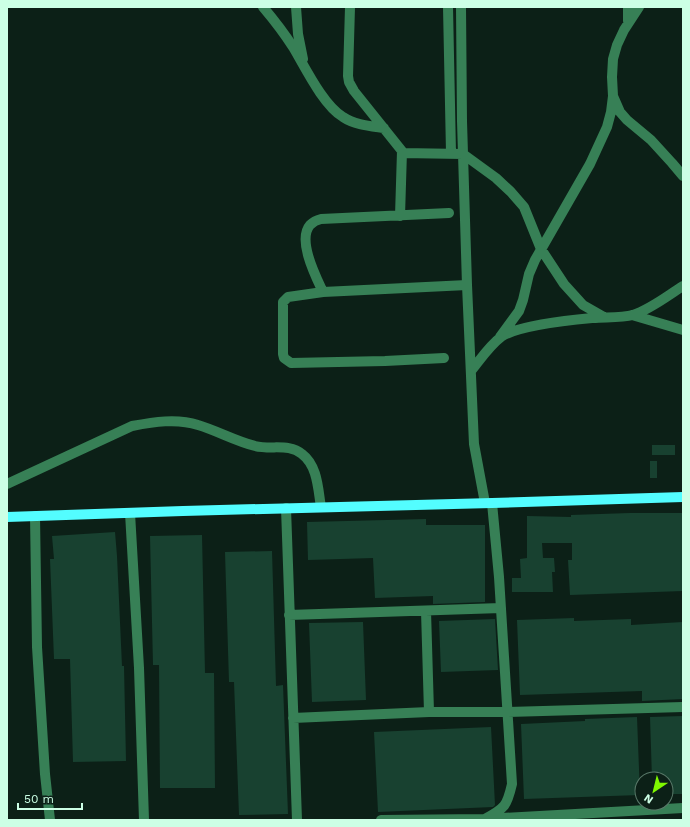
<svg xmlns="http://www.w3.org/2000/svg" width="690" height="827" viewBox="0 0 690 827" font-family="'Work Sans',sans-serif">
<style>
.building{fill:#184130}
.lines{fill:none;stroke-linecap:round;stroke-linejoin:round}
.minor{stroke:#378056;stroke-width:10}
.major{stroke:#53fdff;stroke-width:10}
</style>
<rect width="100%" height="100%" fill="#0c2017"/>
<path class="building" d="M 652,445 L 675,445 L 675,455 L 652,455 Z
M 650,461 L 657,461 L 657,478 L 650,478 Z
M 630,513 L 683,513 L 683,591 L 570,595 L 568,560 L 572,560 L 572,543 L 542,543 L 543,558 L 554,558 L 555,572 L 552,572 L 553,592 L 512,592 L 512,578 L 521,578 L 520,559 L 527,558 L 527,516 L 571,517 L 571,515 Z
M 426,519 L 426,525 L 485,525 L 485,602 L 433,604 L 433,596 L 375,598 L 373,558 L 308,560 L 307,522 Z
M 115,532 L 117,556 L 122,666 L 124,666 L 126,761 L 73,762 L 70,659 L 54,659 L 50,559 L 54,559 L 52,536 Z
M 202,535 L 205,673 L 214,673 L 215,788 L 160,788 L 159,665 L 153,665 L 150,536 Z
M 272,551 L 276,686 L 283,685 L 288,814 L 239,815 L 234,682 L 229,682 L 225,552 Z
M 574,618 L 574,621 L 631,619 L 631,625 L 683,622 L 683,699 L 642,701 L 642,691 L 520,695 L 517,620 Z
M 495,619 L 498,670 L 441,672 L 439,621 Z
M 363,622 L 366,700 L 312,702 L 309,623 Z
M 683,716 L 683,794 L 666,794 L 666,779 L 652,779 L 650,717 Z
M 637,717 L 640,795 L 524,799 L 521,724 L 585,721 L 585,719 Z
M 491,727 L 495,805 L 493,807 L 378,812 L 374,732 Z"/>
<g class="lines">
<path class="minor" d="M 263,7 C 274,20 284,33 293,47 C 305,67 323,105 343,117 C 355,125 370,126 384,128
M 296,7 L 298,34 L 303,59
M 350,7 L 348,76 L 349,82 L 354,91 L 402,151 L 400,216
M 448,7 L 451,153
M 461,7 L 462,121 L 467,285 L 474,444 L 485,503
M 628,7 L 628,21
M 613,96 L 620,112 L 627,120 L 651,140 L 672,163 L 683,176
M 402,153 L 463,154 L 496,178 L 511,192 L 524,207 L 541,249 L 564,284 L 583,305 L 604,317
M 323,292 C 316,277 297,240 310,225 C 313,222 317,220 321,219 L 449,213
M 632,315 L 683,330
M 500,337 L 519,311 L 523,300 L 529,274 L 535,260 L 590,164 L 607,127 L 611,112 L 613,96 L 612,77 L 613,59 L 617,45 L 624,30 L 639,7
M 444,358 L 385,361 L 291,363 L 284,358 L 283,354 L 283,302 L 288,297 L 323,292 L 467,285
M 471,371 C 480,360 489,346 501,337 C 518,325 572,320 593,318 C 606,317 621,318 633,315 C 651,309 667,296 683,286
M 7,484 L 132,426 C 153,422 177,418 198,425 C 218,431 235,441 255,446 C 272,450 289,443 302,454 C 318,466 318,490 321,507
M 286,508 L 297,820
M 130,513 L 139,668 L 144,820
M 35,516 L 37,647 L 45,774 L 50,820
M 426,611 L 429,712
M 289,615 L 501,608
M 293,718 L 429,712 L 507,712 L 683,707
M 485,819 C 505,808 507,806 512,784 L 499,577 L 492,503
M 381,820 L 485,819 L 683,808"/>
<path class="major" d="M 7,517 L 183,511 L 492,503 L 683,497"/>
</g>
<rect width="690" height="827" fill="none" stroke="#ccffe5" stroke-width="16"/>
<g transform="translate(654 791) rotate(215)"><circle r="19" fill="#0c2017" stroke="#597969"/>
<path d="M0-3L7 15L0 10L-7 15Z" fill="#7ff700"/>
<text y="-6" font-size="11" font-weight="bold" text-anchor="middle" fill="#ccffe5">N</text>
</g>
<path d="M18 803v6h64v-6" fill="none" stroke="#ccffe5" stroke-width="2"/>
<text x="24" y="803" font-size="12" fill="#ccffe5" stroke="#0c2017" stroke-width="3" paint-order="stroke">50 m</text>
</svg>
